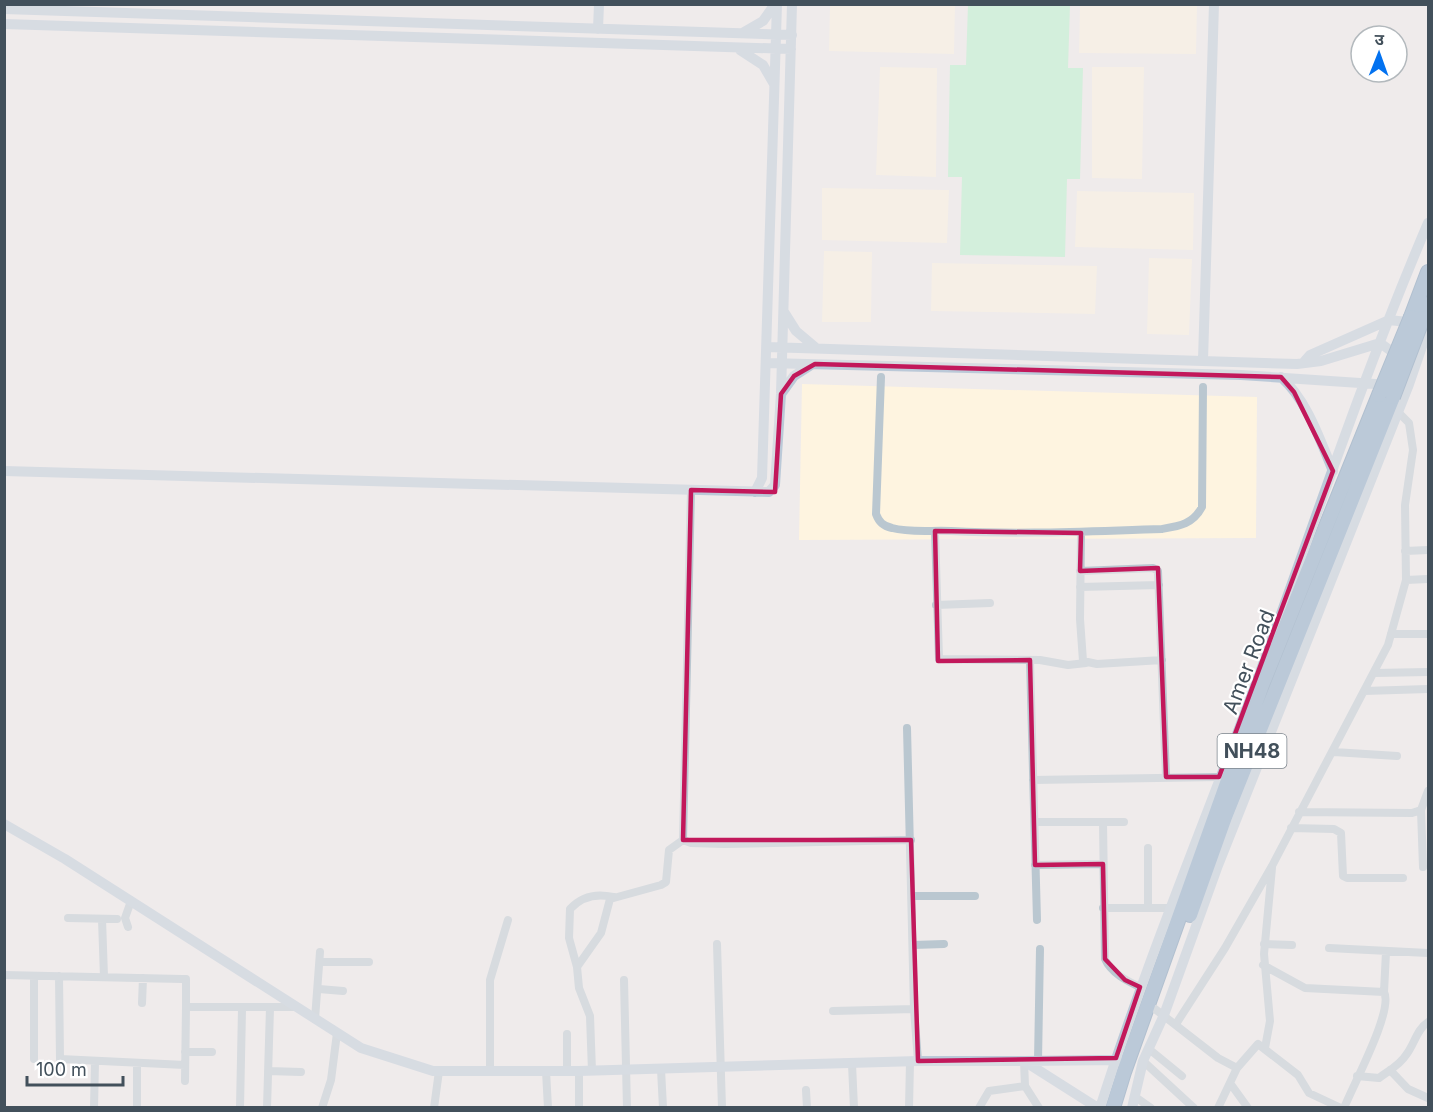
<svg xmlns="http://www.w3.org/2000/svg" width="1433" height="1112" viewBox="0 0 1433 1112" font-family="Inter,'Noto Sans Devanagari',sans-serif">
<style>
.commercial{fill:#fef4e0}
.park{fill:#b2f3c9}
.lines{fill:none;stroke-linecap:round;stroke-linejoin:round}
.highway-casing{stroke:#678bad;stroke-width:16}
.street{stroke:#bac7d0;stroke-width:8}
.secondary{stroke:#bbc9d8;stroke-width:10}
.highway{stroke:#7ca0c1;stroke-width:14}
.highway-bridge-casing{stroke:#678bad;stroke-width:16;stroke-linecap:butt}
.highway-bridge{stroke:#7ca0c1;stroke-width:14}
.marked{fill:none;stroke:#c2185b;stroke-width:4.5;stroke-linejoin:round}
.labels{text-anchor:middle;stroke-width:4.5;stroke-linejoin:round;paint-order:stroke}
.shield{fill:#fff;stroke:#7b848c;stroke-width:1.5}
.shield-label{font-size:20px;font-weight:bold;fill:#42505b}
.street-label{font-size:21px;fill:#42505b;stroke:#fff}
</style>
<rect width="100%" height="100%" fill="#efebeb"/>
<path class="commercial" d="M 830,5 L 955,5 L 954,54 L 829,51 Z
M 1080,5 L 1197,5 L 1196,54 L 1079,53 Z
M 880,67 L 937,68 L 936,177 L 876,175 Z
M 1092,67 L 1144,67 L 1142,179 L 1092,178 Z
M 822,188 L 949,190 L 947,243 L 822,240 Z
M 1077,191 L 1194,193 L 1193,250 L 1075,247 Z
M 824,251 L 872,252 L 871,322 L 822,322 Z
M 1149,258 L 1192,259 L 1189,335 L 1147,334 Z
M 932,263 L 1097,266 L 1095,314 L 931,311 Z
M 802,384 L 1257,397 L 1256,538 L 799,540 Z"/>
<path class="park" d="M 968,5 L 1070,5 L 1068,68 L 1083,68 L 1080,179 L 1067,179 L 1065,257 L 960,255 L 962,177 L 948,177 L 950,65 L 966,65 Z"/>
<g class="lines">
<defs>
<path id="highway" d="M 1411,317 L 1428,272
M 1423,318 L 1428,304
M 1190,915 L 1225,817 L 1393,397
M 1113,1108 L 1124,1072 L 1262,685 L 1379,395"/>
</defs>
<use href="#highway" class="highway-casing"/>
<path class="street" d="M 881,377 L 876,514 C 879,522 883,526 892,528 C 910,533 932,530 951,531 C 1022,535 1091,531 1162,529 C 1180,526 1193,524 1202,507 L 1203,387
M 691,490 L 683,840 L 691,843 L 724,844 L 911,840
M 935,531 L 939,659 L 1040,660 L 1068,665 L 1086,663
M 1081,533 L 1080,619 L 1083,661 L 1097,664 L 1162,660
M 1405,551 L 1428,550
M 1080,571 L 1153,568 L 1158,571 L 1166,777
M 1406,580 L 1428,579
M 1080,587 L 1159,585
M 936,605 L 990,603
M 1391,634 L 1428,634
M 1030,660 L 1037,920
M 1374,673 L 1428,672
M 1364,691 L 1428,689
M 907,728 L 914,1009 L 918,1061
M 1334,752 L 1397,756
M 1033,780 L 1219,777
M 1421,810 L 1423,867
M 1299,812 L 1412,813 L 1421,810 L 1428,791
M 1035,822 L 1124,822
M 1103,822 L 1105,959 C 1111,973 1127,981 1140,987
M 1291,828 L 1334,829 L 1341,833 L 1343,876 L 1347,878 L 1403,878
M 1148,848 L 1148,908
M 1035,865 L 1103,864
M 912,896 L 975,896
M 1103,908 L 1169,908
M 68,918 L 117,919
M 102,919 L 104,977
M 128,927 L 125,918 L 131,901
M 717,944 L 722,1108
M 1264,944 L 1292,945
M 913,945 L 944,944
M 1329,948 L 1428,953
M 320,962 L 369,962
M 1263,965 L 1305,988 L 1384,992 L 1386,952
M 577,967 L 569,938 L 570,909 C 582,896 596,893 613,897
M 4,975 L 182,979 L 186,979 L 186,1007 L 295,1007
M 34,976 L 34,1059
M 59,976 L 60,1059 L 185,1065
M 624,980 L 627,1108
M 319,989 L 343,991
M 142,1003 L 143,978
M 1155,1009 L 1218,1058 L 1237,1068
M 833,1011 L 914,1009
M 315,1019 L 320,952
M 1176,1024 L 1225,948 L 1272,866 L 1388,645 L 1406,580 L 1405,505 L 1413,450 L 1409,423 L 1398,412
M 567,1034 L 567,1071
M 1265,1048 L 1270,1021 L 1264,954 L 1272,868
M 1149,1049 L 1182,1076
M 185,1052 L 212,1052
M 1024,1061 L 1025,1086 L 1039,1108
M 1038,1061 L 1040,949
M 1143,1061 L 1194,1108
M 852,1064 L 854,1108
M 661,1069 L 663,1108
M 1390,1070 L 1408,1089 L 1428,1098
M 268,1071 L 301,1072
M 490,1071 L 490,980 L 508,920
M 546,1071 L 548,1108
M 592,1071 L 590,1016 L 579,988 L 577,967 L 601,933 L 610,899 L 661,885 L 666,882 L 669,850 L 683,840
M 1357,1076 L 1379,1078 C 1388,1071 1400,1065 1406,1055 C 1414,1045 1417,1029 1428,1022
M 185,1081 L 186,1007
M 1230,1083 L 1248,1108
M 806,1090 L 807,1108
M 1134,1096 L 1151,1108
M 94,1108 L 95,1062
M 137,1108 L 137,1063
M 240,1108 L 242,1009
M 267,1108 L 270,1008
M 322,1108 L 331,1080 L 337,1033
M 434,1108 L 439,1071
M 579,1108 L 579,1071
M 909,1108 L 910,1062
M 979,1108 L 989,1091 L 1025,1086
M 1218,1108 L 1237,1068 L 1258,1044 L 1298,1075 L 1309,1093 L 1341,1108
M 1344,1108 C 1353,1085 1394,1010 1384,992"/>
<path class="secondary" d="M 4,9 L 792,35
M 4,24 L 791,49
M 598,29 L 599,4
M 744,32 L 763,21 L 775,4
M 740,50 L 763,65 L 774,84
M 784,312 L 796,331 L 815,347
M 767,347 L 1297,364 L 1321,361 L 1380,343 L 1401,358
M 1203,360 L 1214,4
M 767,363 L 1241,375 L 1390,385
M 1303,363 L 1310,355 L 1389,320 L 1416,323
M 1281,377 C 1307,400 1320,440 1333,471
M 781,394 L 794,376 L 811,365
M 4,471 L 769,492 L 775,485 L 781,394 L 792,4
M 755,492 L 762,478 L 777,4
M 4,824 L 65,859 L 361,1048 L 433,1071 L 579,1071 L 918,1061 L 1024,1061 L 1098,1108
M 1024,1061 L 1119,1060
M 1100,1108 C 1148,957 1208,815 1262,667 C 1316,518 1366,368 1428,223
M 1132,1108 L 1143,1061 L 1164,1015 L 1217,868 L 1408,387 L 1428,329"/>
<use href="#highway" class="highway"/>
<defs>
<path id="highway-bridge" d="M 1379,395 L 1411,317
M 1393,397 L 1423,318"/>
</defs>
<use href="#highway-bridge" class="highway-bridge-casing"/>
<use href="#highway-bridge" class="highway-bridge"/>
</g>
<path d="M0 0H1433V1112H0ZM 815,364 L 1281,377 L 1294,392 L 1333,471 L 1219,777 L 1166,777 L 1158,568 L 1080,571 L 1081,533 L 935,531 L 938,661 L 1030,660 L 1035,865 L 1103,864 L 1105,959 L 1125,980 L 1140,987 L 1116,1058 L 918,1061 L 911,840 L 683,840 L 691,490 L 775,492 L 781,394 L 794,376 Z" fill="#efebeb" fill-opacity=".55" fill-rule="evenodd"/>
<path class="marked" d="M 815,364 L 1281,377 L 1294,392 L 1333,471 L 1219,777 L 1166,777 L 1158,568 L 1080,571 L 1081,533 L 935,531 L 938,661 L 1030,660 L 1035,865 L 1103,864 L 1105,959 L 1125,980 L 1140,987 L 1116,1058 L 918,1061 L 911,840 L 683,840 L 691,490 L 775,492 L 781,394 L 794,376 Z"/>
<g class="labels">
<rect class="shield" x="1217.5" y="734" width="69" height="34" rx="4.5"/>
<g class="shield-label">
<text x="1252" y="758">NH48</text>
</g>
<g class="street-label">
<text transform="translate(1249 662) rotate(-69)" y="7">Amer Road</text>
</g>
</g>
<rect width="1433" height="1112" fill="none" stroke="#42505b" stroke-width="12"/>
<g transform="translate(1379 54) rotate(1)"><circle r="28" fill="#ffffff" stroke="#b3b9bd" stroke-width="1.5"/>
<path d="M0-4.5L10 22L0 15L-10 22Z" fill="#0372f0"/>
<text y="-9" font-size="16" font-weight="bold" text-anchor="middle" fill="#42505b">उ</text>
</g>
<path d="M27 1076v9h96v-9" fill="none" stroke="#42505b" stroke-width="3"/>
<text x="36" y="1076" font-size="18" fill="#42505b" stroke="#ffffff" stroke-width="4.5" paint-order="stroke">100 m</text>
</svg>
